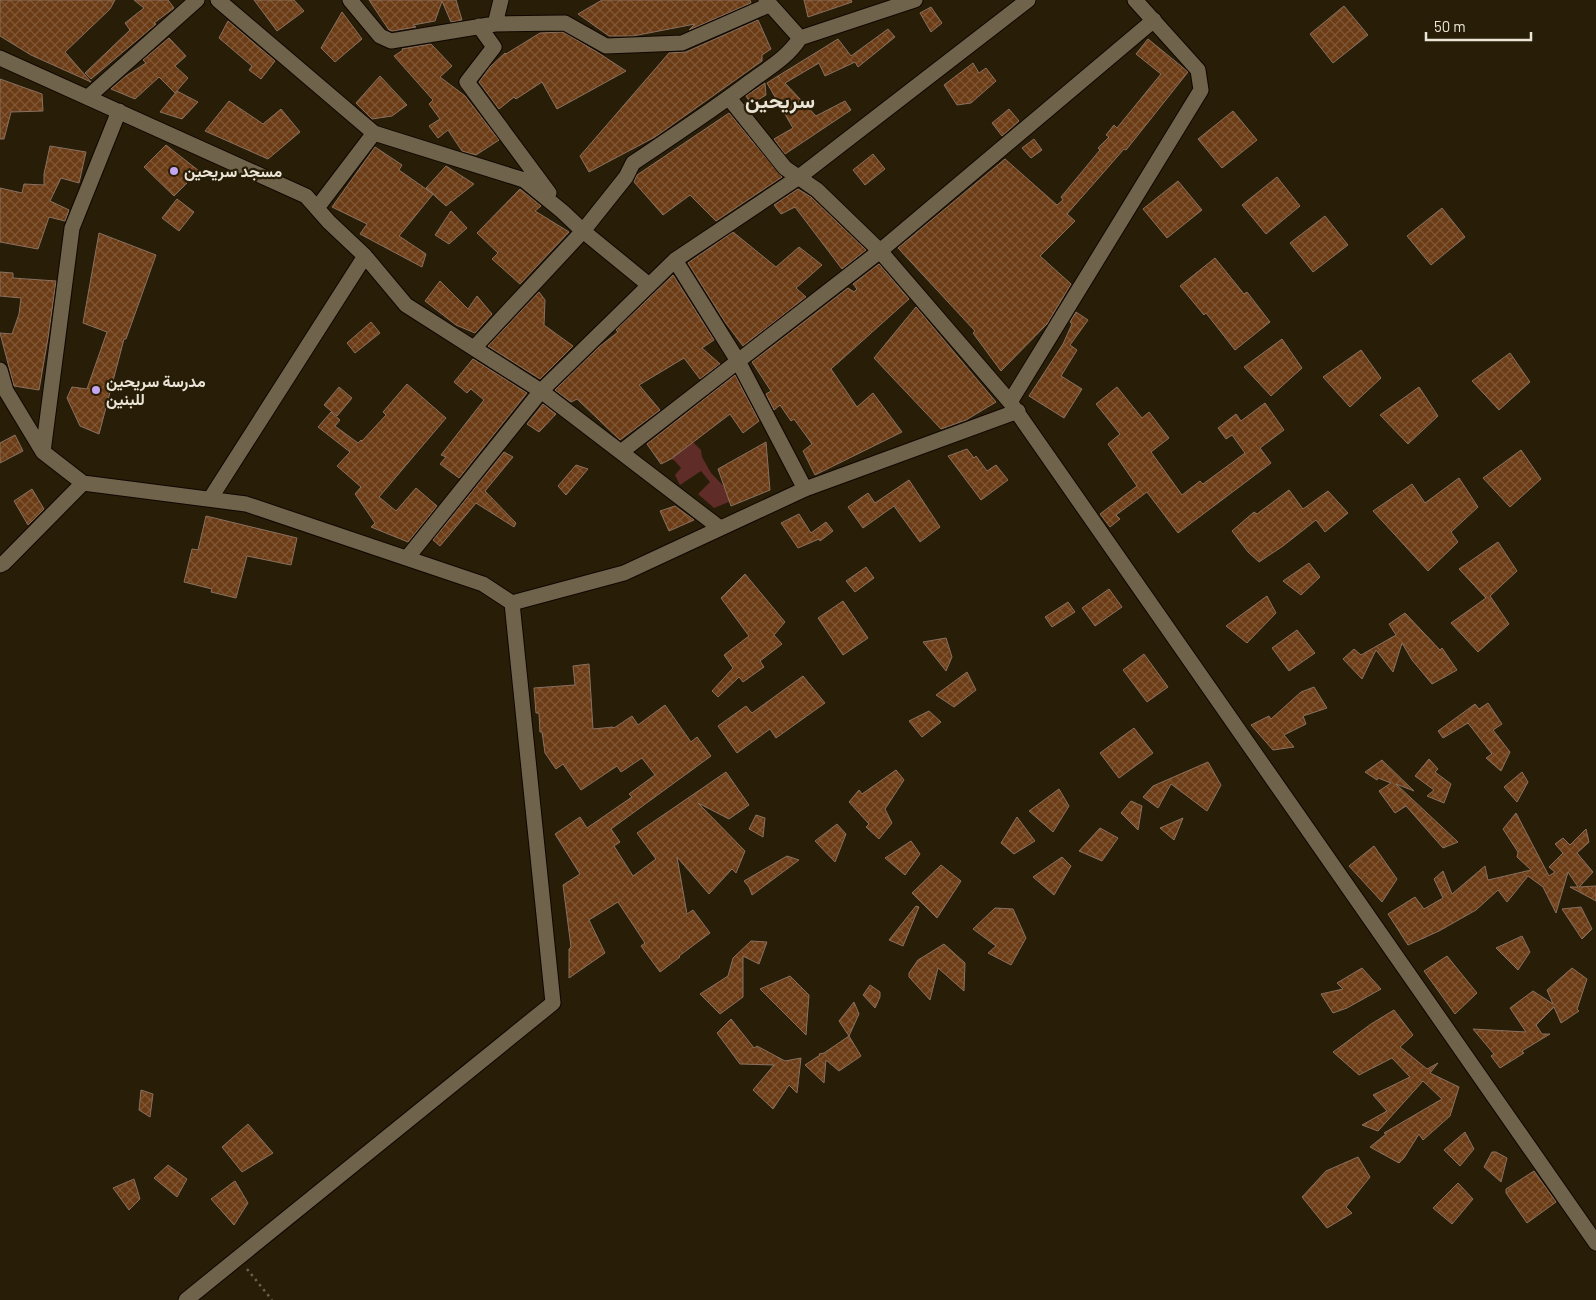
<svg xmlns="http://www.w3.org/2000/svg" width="1596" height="1300" viewBox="0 0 1596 1300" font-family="Barlow,Vazirmatn,sans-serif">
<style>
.park{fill:#5f2c27}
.building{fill:url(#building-cross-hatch);stroke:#887060}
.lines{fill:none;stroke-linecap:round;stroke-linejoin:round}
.minor-casing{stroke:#100700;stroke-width:17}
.path{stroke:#6b624e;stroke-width:2.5;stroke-dasharray:2.5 4;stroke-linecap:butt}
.minor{stroke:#6f634b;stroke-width:15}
.poi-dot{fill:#c5a7f1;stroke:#281d07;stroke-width:2}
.labels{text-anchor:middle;stroke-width:4.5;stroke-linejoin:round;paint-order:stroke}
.poi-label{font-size:16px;font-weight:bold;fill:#ebe5d7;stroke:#281d07;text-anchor:start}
.district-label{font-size:21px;font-weight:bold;fill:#ebe5d7;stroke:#281d07}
</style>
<defs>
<pattern id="building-cross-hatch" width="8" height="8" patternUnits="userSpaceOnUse" patternTransform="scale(1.25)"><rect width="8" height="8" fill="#6c3c16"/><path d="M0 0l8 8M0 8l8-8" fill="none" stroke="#815837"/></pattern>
</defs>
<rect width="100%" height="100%" fill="#281d07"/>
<path class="park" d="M 692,441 L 701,450 L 702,457 L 711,473 L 736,499 L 714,508 L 698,494 L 710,482 L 701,471 L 680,485 L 675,475 L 681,468 L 674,460 L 671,459 Z"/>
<path class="building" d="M 0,0 L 115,0 L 110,9 L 65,52 L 91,82 L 31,55 L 0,36 Z
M 134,0 L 168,0 L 174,8 L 154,23 L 156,24 L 91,79 L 85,73 L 130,30 L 125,23 L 144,8 Z
M 254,0 L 294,0 L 304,11 L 277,31 Z
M 369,0 L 456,0 L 462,20 L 451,22 L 442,1 L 435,21 L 413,25 L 416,27 L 392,31 L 389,30 Z
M 602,0 L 750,0 L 751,3 L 689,30 L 695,24 L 633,36 L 609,36 L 578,14 Z
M 804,0 L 851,0 L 852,2 L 808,17 Z
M 1344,6 L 1368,35 L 1333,63 L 1310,34 Z
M 931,7 L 942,23 L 931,32 L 920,13 Z
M 342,12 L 362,39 L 335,62 L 321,48 Z
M 758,20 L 771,49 L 762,55 L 762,61 L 655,137 L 589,172 L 580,156 L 669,53 L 686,52 Z
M 228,21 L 275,61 L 261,79 L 249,70 L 252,66 L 219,38 Z
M 888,29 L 895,37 L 858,67 L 855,62 L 825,76 L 819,63 L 785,83 L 816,116 L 845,101 L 851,110 L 785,154 L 774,139 L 793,128 L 767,83 L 778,76 L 780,78 L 778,76 L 838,39 L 851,56 Z
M 563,32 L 597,52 L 626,71 L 557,109 L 542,82 L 516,99 L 514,97 L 499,109 L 479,82 L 490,67 L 505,53 L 506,54 L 540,33 Z
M 169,38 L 186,56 L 175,66 L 188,78 L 175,93 L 159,77 L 135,99 L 111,89 L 126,76 L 146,63 L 143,60 Z
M 1148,39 L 1181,66 L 1188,72 L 1126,150 L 1124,149 L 1067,214 L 1075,221 L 1040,256 L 1071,284 L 1047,324 L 1001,371 L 973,333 L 975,331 L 898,248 L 1005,159 L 1057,205 L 1063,200 L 1061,197 L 1100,150 L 1098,148 L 1109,137 L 1106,135 L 1114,125 L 1117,128 L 1161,74 L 1136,54 Z
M 431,44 L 452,66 L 440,77 L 465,96 L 499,140 L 476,155 L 462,151 L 448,130 L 438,138 L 429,126 L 440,119 L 429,104 L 433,100 L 394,56 L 403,50 L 402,49 Z
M 973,63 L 979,73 L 986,68 L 996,81 L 971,103 L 957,105 L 944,85 Z
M 380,76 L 407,105 L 392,116 L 372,119 L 356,103 Z
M 0,79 L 42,94 L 43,111 L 11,112 L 4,139 L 0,139 Z
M 765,83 L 766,95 L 751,104 L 746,96 Z
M 177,91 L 198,102 L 182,119 L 160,112 Z
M 229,101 L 263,124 L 281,109 L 300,132 L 268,159 L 205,131 Z
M 1009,109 L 1019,121 L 1002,136 L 992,123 Z
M 1233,111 L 1257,140 L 1222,168 L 1198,139 Z
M 729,113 L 782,177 L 716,221 L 690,195 L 663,215 L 634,182 L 637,175 Z
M 1034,139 L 1042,150 L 1031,158 L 1022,148 Z
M 166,145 L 199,171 L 174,196 L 144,167 Z
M 50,146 L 86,152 L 79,183 L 61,178 L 50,201 L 69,210 L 65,221 L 49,217 L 38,249 L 0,242 L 0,188 L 22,193 L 24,184 L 44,185 L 44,174 Z
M 375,147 L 402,165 L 399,170 L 433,194 L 399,236 L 426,254 L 422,267 L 360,234 L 367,224 L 332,207 Z
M 873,154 L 885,169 L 865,185 L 853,170 Z
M 446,166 L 474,184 L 446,206 L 426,188 Z
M 1277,177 L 1300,206 L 1266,234 L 1242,205 Z
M 1178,181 L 1202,210 L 1167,238 L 1143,209 Z
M 520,189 L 541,206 L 535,211 L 569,232 L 520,284 L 492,259 L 498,253 L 477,233 Z
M 798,189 L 811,197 L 866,250 L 842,269 L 795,207 L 781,214 L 774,205 Z
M 177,199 L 194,212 L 179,231 L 162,218 Z
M 1442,208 L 1465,237 L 1431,265 L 1407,236 Z
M 451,211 L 467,228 L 449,244 L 435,235 Z
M 1325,216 L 1348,245 L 1313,272 L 1290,243 Z
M 733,232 L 776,267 L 799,247 L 822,265 L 796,288 L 806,297 L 743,346 L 725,322 L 688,263 Z
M 99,233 L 156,255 L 126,339 L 124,339 L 99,434 L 80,426 L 67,398 L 72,387 L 87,389 L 107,332 L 83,323 Z
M 1215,258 L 1244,294 L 1247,292 L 1270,322 L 1235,350 L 1206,313 L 1204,315 L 1180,286 Z
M 879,264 L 909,299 L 831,369 L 857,407 L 873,393 L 902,432 L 815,475 L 803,451 L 812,444 L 794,419 L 791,421 L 780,405 L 774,410 L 766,394 L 771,391 L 752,362 L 848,288 L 854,292 L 857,289 L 853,284 Z
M 0,272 L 13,273 L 13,278 L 56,281 L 48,338 L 39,390 L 14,386 L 0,333 L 12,334 L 19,314 L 21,298 L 0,296 Z
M 673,275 L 714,340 L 702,348 L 720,364 L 700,379 L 684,358 L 639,385 L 660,410 L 620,440 L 577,399 L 571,402 L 555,390 L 599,347 L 618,332 L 616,330 Z
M 440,281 L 468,309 L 477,296 L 492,314 L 475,333 L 456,325 L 425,301 Z
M 539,292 L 545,300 L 544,325 L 573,346 L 540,379 L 488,346 Z
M 916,307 L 996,402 L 966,420 L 941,429 L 874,358 Z
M 1076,312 L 1088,320 L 1070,345 L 1077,350 L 1061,376 L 1082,389 L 1064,418 L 1029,396 L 1063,344 L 1072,324 L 1070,322 Z
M 371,322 L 380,333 L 355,353 L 347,343 Z
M 1282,339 L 1302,368 L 1271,396 L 1244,367 Z
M 1361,350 L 1381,378 L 1350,407 L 1323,377 Z
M 1510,353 L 1530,382 L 1499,410 L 1472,381 Z
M 473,359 L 527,393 L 459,478 L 440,464 L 446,457 L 441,455 L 484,400 L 471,389 L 467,393 L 454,382 Z
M 735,375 L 759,421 L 743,433 L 730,414 L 671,459 L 661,464 L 647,444 Z
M 407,384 L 446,418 L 379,497 L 396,511 L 416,488 L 437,506 L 408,542 L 371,527 L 375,523 L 355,494 L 361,487 L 337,466 L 350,452 L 318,427 L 331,412 L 340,420 L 335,426 L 358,443 L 361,440 L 362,441 L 386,415 L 383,412 Z
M 339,387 L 352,398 L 337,416 L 324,405 Z
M 1117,387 L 1142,418 L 1149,412 L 1169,438 L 1151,452 L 1182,495 L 1200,481 L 1203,484 L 1245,453 L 1232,435 L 1226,439 L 1218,428 L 1236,414 L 1241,421 L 1265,403 L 1284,430 L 1260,448 L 1271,463 L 1178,533 L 1147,492 L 1116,515 L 1120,519 L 1110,527 L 1100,514 L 1137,486 L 1108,444 L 1120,434 L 1096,404 Z
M 1419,387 L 1438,416 L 1408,444 L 1380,415 Z
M 543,404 L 556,414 L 539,432 L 527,424 Z
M 15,435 L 23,451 L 0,463 L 0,443 Z
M 766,442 L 770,490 L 731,506 L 718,469 Z
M 967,449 L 974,458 L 976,456 L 987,471 L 996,465 L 1008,480 L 981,500 L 948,456 Z
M 1521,450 L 1541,479 L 1510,507 L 1483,478 Z
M 504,452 L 513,457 L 485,491 L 516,523 L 514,527 L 476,503 L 440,546 L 433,540 Z
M 576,465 L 588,469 L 566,495 L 558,486 Z
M 1459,478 L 1478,507 L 1451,532 L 1458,542 L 1428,571 L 1373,511 L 1412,484 L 1425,503 Z
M 909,480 L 940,527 L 920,542 L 894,506 L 863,528 L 848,507 L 868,493 L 875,503 Z
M 32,489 L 44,509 L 28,525 L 14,501 Z
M 1289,490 L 1303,509 L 1328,491 L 1348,513 L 1325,532 L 1316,520 L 1283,546 L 1259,562 L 1248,552 L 1232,531 L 1254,512 L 1257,514 Z
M 675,506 L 694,520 L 669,531 L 660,511 Z
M 799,514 L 811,533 L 826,522 L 833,531 L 820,541 L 819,539 L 798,548 L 781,523 Z
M 206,516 L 297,538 L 291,565 L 247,556 L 236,598 L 211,592 L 212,589 L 184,582 L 192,549 L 198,550 Z
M 1498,542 L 1517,571 L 1490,596 L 1509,624 L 1478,652 L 1451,623 L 1486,598 L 1459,569 Z
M 1309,563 L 1320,577 L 1301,595 L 1283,581 Z
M 866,567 L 874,578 L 855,592 L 846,581 Z
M 745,574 L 785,622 L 774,635 L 782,644 L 760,661 L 764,667 L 743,682 L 739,677 L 718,697 L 712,691 L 733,668 L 724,655 L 749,636 L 721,598 Z
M 1109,589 L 1122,607 L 1095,626 L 1082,608 Z
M 1267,596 L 1276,613 L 1247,643 L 1226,626 Z
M 843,601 L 868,638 L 843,655 L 818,618 Z
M 1068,602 L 1075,612 L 1052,627 L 1045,617 Z
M 1405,613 L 1440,650 L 1442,648 L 1457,670 L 1432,684 L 1412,660 L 1402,643 L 1393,672 L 1376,650 L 1362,679 L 1343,659 L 1354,649 L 1361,655 L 1396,635 L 1389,624 Z
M 1297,630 L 1315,653 L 1289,671 L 1272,648 Z
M 946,638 L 952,657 L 946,671 L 923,642 Z
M 1144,654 L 1168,687 L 1147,702 L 1123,670 Z
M 589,664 L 593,729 L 613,727 L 614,728 L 632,716 L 638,725 L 665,705 L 691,742 L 697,737 L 711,756 L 611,829 L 620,842 L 614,846 L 633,876 L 656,859 L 637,833 L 726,772 L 749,805 L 729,819 L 698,803 L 745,851 L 736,873 L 732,869 L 709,894 L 677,857 L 687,914 L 693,910 L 710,933 L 679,956 L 680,957 L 660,972 L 641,946 L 645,943 L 618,902 L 589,920 L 605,953 L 569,978 L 569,949 L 571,947 L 563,885 L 580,874 L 555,834 L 580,817 L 587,828 L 632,797 L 629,794 L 655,775 L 642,758 L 621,772 L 617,766 L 581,790 L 563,764 L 556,769 L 545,753 L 542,732 L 540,732 L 539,713 L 536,713 L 534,688 L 575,685 L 573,666 Z
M 967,672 L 976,690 L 954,707 L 936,695 Z
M 803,676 L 825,703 L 776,738 L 770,729 L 737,753 L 718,726 L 746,706 L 752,713 Z
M 1314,687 L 1327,708 L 1303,716 L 1306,724 L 1284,735 L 1294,747 L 1273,750 L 1251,725 L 1269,716 L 1271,719 L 1301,692 Z
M 1488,703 L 1502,724 L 1493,730 L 1510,752 L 1501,771 L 1486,758 L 1492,754 L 1468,723 L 1443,738 L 1438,731 L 1475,704 L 1479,709 Z
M 929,711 L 941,722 L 922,737 L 909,721 Z
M 1134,728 L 1153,753 L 1119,778 L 1100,753 Z
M 1429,759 L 1438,769 L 1435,772 L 1451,784 L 1444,803 L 1427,796 L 1434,790 L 1415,776 Z
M 1382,760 L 1414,791 L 1396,784 L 1458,842 L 1443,848 L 1406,806 L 1395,813 L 1379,791 L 1391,783 L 1378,778 L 1377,780 L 1365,772 Z
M 1208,762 L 1221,785 L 1207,811 L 1171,784 L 1158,808 L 1143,797 L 1153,786 Z
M 896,770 L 904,780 L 885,809 L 892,823 L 879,839 L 866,827 L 869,824 L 849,802 L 859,790 L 862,794 Z
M 1522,772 L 1528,782 L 1517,802 L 1504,787 Z
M 1059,789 L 1069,806 L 1053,832 L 1029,811 Z
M 1131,801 L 1142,806 L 1138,830 L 1121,813 Z
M 1516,813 L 1549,876 L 1555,872 L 1549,867 L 1563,853 L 1555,844 L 1563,838 L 1570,845 L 1586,829 L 1589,842 L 1577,853 L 1593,872 L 1579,887 L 1596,886 L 1596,901 L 1570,887 L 1578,887 L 1568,872 L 1556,913 L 1543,887 L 1528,876 L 1507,902 L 1498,890 L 1476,910 L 1439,931 L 1408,945 L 1388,914 L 1415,897 L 1424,909 L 1443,898 L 1434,879 L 1443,871 L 1452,894 L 1485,866 L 1488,880 L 1531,870 L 1517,857 L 1518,852 L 1503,829 Z
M 756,815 L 765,818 L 763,837 L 749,829 Z
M 1017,817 L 1035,841 L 1014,854 L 1001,843 Z
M 1183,818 L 1174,840 L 1160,828 Z
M 837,824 L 846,834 L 835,862 L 815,841 Z
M 1100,828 L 1118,838 L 1102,861 L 1079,851 Z
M 911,841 L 920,854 L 905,875 L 885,858 Z
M 1374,846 L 1397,879 L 1382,902 L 1349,866 Z
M 787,856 L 799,860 L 752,895 L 749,887 L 744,881 Z
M 1062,857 L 1071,866 L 1054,895 L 1033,877 Z
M 941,865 L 961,881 L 937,918 L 912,893 Z
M 916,906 L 919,907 L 903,946 L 889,940 Z
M 1581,907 L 1592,929 L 1582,939 L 1562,909 Z
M 995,908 L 1013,909 L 1026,938 L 1011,965 L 988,953 L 996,946 L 973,929 Z
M 1522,936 L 1530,952 L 1518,970 L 1496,948 Z
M 751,941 L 767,942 L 759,964 L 743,956 L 743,997 L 720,1014 L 700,994 L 728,976 L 733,958 Z
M 944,944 L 965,963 L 964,991 L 938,968 L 930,1000 L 909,977 L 909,973 L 918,960 Z
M 1447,956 L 1477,993 L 1455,1014 L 1424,971 Z
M 1362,968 L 1381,989 L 1347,1008 L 1333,1013 L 1321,994 L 1343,989 L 1337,983 Z
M 1572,968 L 1587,979 L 1577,1009 L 1579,1011 L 1561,1023 L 1554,1007 L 1536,1025 L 1542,1034 L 1550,1034 L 1522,1051 L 1524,1053 L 1500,1068 L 1491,1056 L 1494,1054 L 1473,1029 L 1526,1032 L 1510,1008 L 1533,991 L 1553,1004 L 1547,990 Z
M 790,976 L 809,995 L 806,1035 L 760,989 Z
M 870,985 L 880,992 L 880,997 L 875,1008 L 863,995 Z
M 854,1002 L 859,1014 L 849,1036 L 839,1021 Z
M 1394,1010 L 1413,1035 L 1400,1047 L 1427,1069 L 1438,1063 L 1430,1073 L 1459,1087 L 1450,1116 L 1423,1140 L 1419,1134 L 1404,1158 L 1399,1163 L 1370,1147 L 1386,1134 L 1384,1133 L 1442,1099 L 1423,1081 L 1378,1131 L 1362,1125 L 1387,1111 L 1373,1095 L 1410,1077 L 1392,1058 L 1359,1075 L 1333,1052 L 1371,1024 Z
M 731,1019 L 754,1048 L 757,1046 L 785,1061 L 801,1058 L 797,1093 L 789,1085 L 773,1109 L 753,1090 L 774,1065 L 740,1064 L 717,1033 Z
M 849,1036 L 861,1056 L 839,1071 L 826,1060 L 824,1083 L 805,1065 L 820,1055 L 819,1054 L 824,1053 Z
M 141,1090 L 153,1094 L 150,1117 L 139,1110 Z
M 248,1124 L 273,1153 L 242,1172 L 222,1147 Z
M 1465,1132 L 1474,1149 L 1460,1166 L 1444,1150 Z
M 1492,1152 L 1496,1152 L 1507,1158 L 1501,1182 L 1484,1167 Z
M 1358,1157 L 1370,1177 L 1346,1207 L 1352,1213 L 1327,1228 L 1302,1197 L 1326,1171 Z
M 168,1165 L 187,1179 L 177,1197 L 154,1178 Z
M 1534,1171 L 1556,1202 L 1527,1223 L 1506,1193 L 1506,1189 Z
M 134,1179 L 140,1199 L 129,1210 L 113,1188 Z
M 235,1181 L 248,1203 L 234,1225 L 211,1199 Z
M 1458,1183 L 1473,1199 L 1452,1224 L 1433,1208 Z"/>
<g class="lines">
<defs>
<path id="minor" d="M 218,0 L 374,133 L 524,180 L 563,212 L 583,231 L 649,285
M 350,0 L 380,36 L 391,41 L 495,24 L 565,23 L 606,46 L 682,43 L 769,5
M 766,0 L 800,38
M 1135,0 L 1198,70 L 1201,90 L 1010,402 L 1596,1243
M 495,24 L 501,0
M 479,26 L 494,47 L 467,82 L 549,193
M 0,58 L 306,196 L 329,222 L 365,256 L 406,305 L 541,391 L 720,528
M 88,97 L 197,0
M 729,98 L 785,168 L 817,190 L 880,251 L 1010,402
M 317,208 L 374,133
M 675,260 L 738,361 L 805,489
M 474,348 L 583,231 L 626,177 L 633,163 C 673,136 713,110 751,81 C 769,68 788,57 800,38 L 915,0
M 0,370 L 6,391 L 43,452 L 83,483 L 246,504 L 483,584 L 512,603 L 624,573 L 805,489 L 1018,411
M 43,452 L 72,228 L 119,111
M 621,452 L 880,251 L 1154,20
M 210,499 L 365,256
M 407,558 L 541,391 L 675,260 L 799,177 L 1028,0
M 0,565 L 4,563 L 83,483
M 186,1300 L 553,1003 L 512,603"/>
</defs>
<use href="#minor" class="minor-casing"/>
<path class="path" d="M 247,1269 L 272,1300"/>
<use href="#minor" class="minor"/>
</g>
<g class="poi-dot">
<circle cx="174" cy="171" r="5"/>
<circle cx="96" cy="390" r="5"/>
</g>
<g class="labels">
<g class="poi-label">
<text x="184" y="177">مسجد سريحين</text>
<text x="106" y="387">مدرسة سريحين<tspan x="106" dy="18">للبنين</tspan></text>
</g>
<g class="district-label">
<text x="780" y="108">سريحين</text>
</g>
</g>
<path d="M1426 32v8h105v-8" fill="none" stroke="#ebe5d7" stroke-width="2.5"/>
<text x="1434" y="32" font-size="15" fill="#ebe5d7" stroke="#281d07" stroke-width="4" paint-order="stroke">50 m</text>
</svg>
